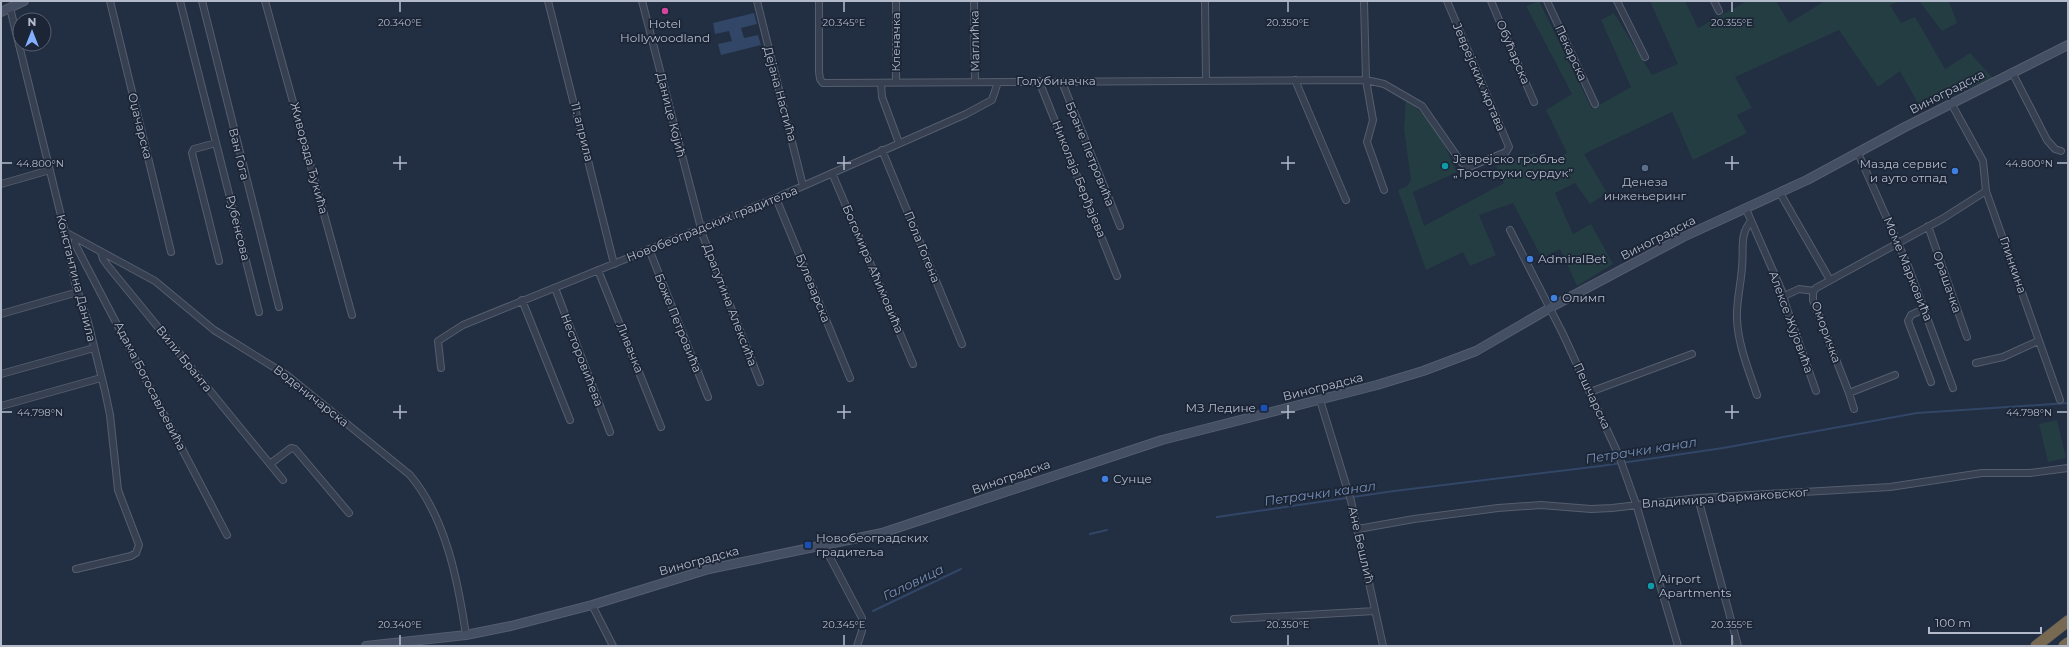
<svg xmlns="http://www.w3.org/2000/svg" width="2069" height="647" viewBox="0 0 2069 647" font-family="Montserrat,sans-serif">
<style>
.green{fill:#243d42}
.water{fill:#324668}
.lines{fill:none;stroke-linecap:round;stroke-linejoin:round}
.stream{stroke:#324668;stroke-width:2}
.street-casing{stroke:#545e6e;stroke-width:8}
.secondary-casing{stroke:#545e6e;stroke-width:10}
.highway-casing{stroke:#414b5b;stroke-width:12}
.street{stroke:#364051;stroke-width:6}
.secondary{stroke:#444f64;stroke-width:8}
.highway{stroke:#786a52;stroke-width:11}
.ticks{fill:none;stroke:#b3bbcb;stroke-width:1.5}
.hotel-dot{fill:#d1479c;stroke:#1b2536;stroke-width:1.5}
.culture-dot{fill:#0f9aa8;stroke:#1b2536;stroke-width:1.5}
.service-dot{fill:#5c6f8a;stroke:#1b2536;stroke-width:1.5}
.shop-dot{fill:#3f7fe0;stroke:#1b2536;stroke-width:1.5}
.transit-dot{fill:#1a4fb4;stroke:#1b2536;stroke-width:1.5}
.labels{text-anchor:middle;stroke-width:3.5;stroke-linejoin:round;paint-order:stroke}
.poi-label{font-size:12px;fill:#b3bbcb;stroke:#1b2536;text-anchor:start}
.street-label{font-size:12px;fill:#b3bbcb;stroke:#1b2536}
.water-label{font-size:13px;font-style:italic;fill:#778fb6;stroke:#1b2536}
.ticks-label{font-size:10px;text-anchor:middle;fill:#b3bbcb;stroke:#1b2536;stroke-width:3.5;stroke-linejoin:round;paint-order:stroke}
</style>
<rect width="100%" height="100%" fill="#222e41"/>
<path class="green" d="M 1539,1 L 1592,109 L 1631,87 L 1601,20 L 1614,13 L 1652,75 L 1678,64 L 1650,1 L 1685,1 L 1698,28 L 1747,1 L 1776,1 L 1789,23 L 1825,1 L 1902,1 L 1890,5 L 1901,23 L 1915,17 L 1945,69 L 1970,53 L 1993,78 L 1921,109 L 1900,71 L 1878,87 L 1839,30 L 1735,77 L 1752,108 L 1737,115 L 1747,133 L 1693,160 L 1672,112 L 1584,154 L 1607,193 L 1590,204 L 1575,183 L 1555,193 L 1573,234 L 1591,224 L 1613,264 L 1577,286 L 1560,249 L 1542,258 L 1513,203 L 1479,215 L 1496,255 L 1470,266 L 1463,252 L 1426,270 L 1398,190 L 1407,186 L 1411,180 L 1404,129 L 1406,100 C 1434,119 1443,142 1457,172 L 1413,192 L 1424,226 L 1504,183 L 1496,166 L 1534,153 L 1541,165 L 1567,153 L 1546,110 L 1572,94 L 1526,6 Z
M 1919,1 L 1949,1 L 1957,23 L 1942,31 Z
M 2057,420 L 2066,458 L 2048,462 L 2039,424 Z"/>
<path class="water" d="M 754,13 L 757,24 L 741,28 L 744,38 L 758,35 L 761,45 L 721,55 L 718,44 L 732,41 L 729,31 L 715,34 L 713,23 Z"/>
<g class="lines">
<path class="stream" d="M 1217,517 L 1394,491 L 1601,466 L 1723,448 L 1917,413 L 2068,403
M 1090,534 L 1107,530
M 873,611 L 961,569"/>
<defs>
<path id="street" d="M 110,1 L 171,252
M 180,1 L 259,312
M 202,1 L 279,307
M 265,1 L 352,315
M 548,1 L 614,264
M 642,1 L 703,236 L 760,382
M 757,1 L 803,186
M 819,1 L 819,72 L 820,79 L 823,83 L 1366,80 L 1384,84 L 1422,106 L 1461,162 L 1469,167 L 1506,152 L 1509,147 L 1447,1
M 896,1 L 896,82
M 974,1 L 975,82
M 1205,1 L 1206,80
M 1364,1 L 1366,80 L 1373,120 L 1367,142 L 1384,190
M 1491,1 L 1534,102
M 1547,1 L 1595,104
M 1617,1 L 1645,57
M 1714,1 L 1719,11
M 10,8 L 65,232 L 75,283 L 88,322 L 105,391 L 110,415 L 118,490 L 139,545 L 136,553 L 131,556 L 76,569
M 2012,72 L 2047,140 L 2055,149 L 2061,151
M 1295,80 L 1346,200
M 1039,81 L 1117,276
M 1062,82 L 1120,226
M 881,83 L 882,97 L 899,143
M 1951,103 L 1983,161 L 1986,191 L 2060,400
M 216,143 L 194,149 L 192,153 L 219,261
M 882,150 L 962,344
M 1858,153 L 1908,266 L 1953,388
M 832,173 L 913,364
M 1,184 L 50,170
M 1780,193 L 1830,280
M 776,198 L 850,378
M 1746,209 L 1784,296 L 1785,303 L 1816,391
M 1751,221 C 1739,235 1744,250 1742,267 C 1741,285 1736,302 1737,319 C 1738,345 1749,371 1757,395
M 1928,226 L 1967,337
M 1510,230 L 1563,334 L 1619,456 L 1636,504 L 1678,646
M 65,232 L 155,281 L 214,330 L 288,376 L 410,475 C 446,518 458,581 466,635
M 75,238 L 75,244 L 227,535
M 649,249 L 708,397
M 101,252 L 103,259 L 108,266 L 283,480
M 598,270 L 661,427
M 555,288 L 610,432
M 1784,296 L 1799,289 L 1814,291
M 522,300 L 570,420
M 1924,309 L 1911,315 L 1908,321 L 1931,382
M 1,314 L 78,292
M 1976,363 L 2003,357 L 2038,341
M 441,368 L 438,341 L 463,325 L 776,198 L 966,114 L 992,100 L 998,82
M 1,374 L 94,348
M 1895,375 L 1849,393 L 1813,300 L 1813,292 L 1816,288 L 1942,219 L 1986,191
M 1590,392 L 1692,354
M 1849,393 L 1854,409
M 1320,400 L 1351,501 L 1383,646
M 1,406 L 101,378
M 270,464 L 291,448 L 295,449 L 349,513
M 1698,498 L 1738,646
M 1358,529 L 1414,519 L 1498,508 L 1541,505 L 1591,509 L 1612,508 L 1698,498 L 1890,487 L 1982,473 L 2030,473 L 2068,468
M 824,546 L 862,618 L 862,631 L 857,646
M 592,605 L 613,646
M 1234,619 L 1375,611"/>
<path id="secondary" d="M 1,12 L 24,1
M 366,646 L 466,635 L 511,626 L 592,605 L 709,569 L 882,533 L 1162,440 L 1377,385 L 1423,371 L 1476,351 L 1557,304 L 1683,237 L 1807,180 L 1905,127 L 2068,45"/>
<path id="highway" d="M 2036,646 L 2068,621
M 2064,646 L 2068,643"/>
</defs>
<use href="#street" class="street-casing"/>
<use href="#secondary" class="secondary-casing"/>
<use href="#highway" class="highway-casing"/>
<use href="#street" class="street"/>
<use href="#secondary" class="secondary"/>
<use href="#highway" class="highway"/>
</g>
<path class="ticks" d="M 400,2 L 400,12M 844,2 L 844,12M 1288,2 L 1288,12M 1732,2 L 1732,12M 400,156 L 400,170M 844,156 L 844,170M 1288,156 L 1288,170M 1732,156 L 1732,170M 2,163 L 12,163M 393,163 L 407,163M 837,163 L 851,163M 1281,163 L 1295,163M 1725,163 L 1739,163M 2057,163 L 2067,163M 400,405 L 400,419M 844,405 L 844,419M 1288,405 L 1288,419M 1732,405 L 1732,419M 2,412 L 12,412M 393,412 L 407,412M 837,412 L 851,412M 1281,412 L 1295,412M 1725,412 L 1739,412M 2057,412 L 2067,412M 400,635 L 400,645M 844,635 L 844,645M 1288,635 L 1288,645M 1732,635 L 1732,645"/>
<circle class="hotel-dot" cx="665" cy="11" r="4"/>
<g class="culture-dot">
<circle cx="1445" cy="166" r="4"/>
<circle cx="1651" cy="586" r="4"/>
</g>
<circle class="service-dot" cx="1645" cy="168" r="4"/>
<g class="shop-dot">
<circle cx="1955" cy="171" r="4"/>
<circle cx="1530" cy="259" r="4"/>
<circle cx="1554" cy="298" r="4"/>
<circle cx="1105" cy="479" r="4"/>
</g>
<g class="transit-dot">
<rect x="1260" y="404" width="8" height="8" rx="2"/>
<rect x="804" y="541" width="8" height="8" rx="2"/>
</g>
<g class="labels">
<g class="poi-label">
<text x="665" y="28" text-anchor="middle">Hotel<tspan x="665" dy="14">Hollywoodland</tspan></text>
<text x="1453" y="163">Јеврејско гробље<tspan x="1453" dy="14">„Троструки сурдук”</tspan></text>
<text x="1947" y="168" text-anchor="end">Мазда сервис<tspan x="1947" dy="14">и ауто отпад</tspan></text>
<text x="1645" y="186" text-anchor="middle">Денеза<tspan x="1645" dy="14">инжењеринг</tspan></text>
<text x="1538" y="263">AdmiralBet</text>
<text x="1562" y="302">Олимп</text>
<text x="1256" y="412" text-anchor="end">МЗ Ледине</text>
<text x="1113" y="483">Сунце</text>
<text x="816" y="542">Новобеоградских<tspan x="816" dy="14">градитеља</tspan></text>
<text x="1659" y="583">Airport<tspan x="1659" dy="14">Apartments</tspan></text>
</g>
<g class="street-label">
<text transform="translate(975 41) rotate(-91)" y="4">Маглићка</text>
<text transform="translate(896 42) rotate(-90)" y="4">Кленачка</text>
<text transform="translate(1513 52) rotate(67)" y="4">Обућарска</text>
<text transform="translate(1571 53) rotate(65)" y="4">Пекарска</text>
<text transform="translate(1479 77) rotate(67)" y="4">Јеврејских жртава</text>
<text x="1056" y="85">Голубиначка</text>
<text transform="translate(1947 92) rotate(-27)" y="4">Виноградска</text>
<text transform="translate(780 94) rotate(75)" y="4">Дејана Настића</text>
<text transform="translate(671 115) rotate(76)" y="4">Данице Којић</text>
<text transform="translate(140 126) rotate(76)" y="4">Оџачарска</text>
<text transform="translate(582 132) rotate(76)" y="4">11. априла</text>
<text transform="translate(239 154) rotate(76)" y="4">Ван Гога</text>
<text transform="translate(1090 154) rotate(68)" y="4">Бране Петровића</text>
<text transform="translate(309 158) rotate(75)" y="4">Живорада Ђукића</text>
<text transform="translate(1079 179) rotate(68)" y="4">Николаја Берђајева</text>
<text transform="translate(712 224) rotate(-22)" y="4">Новобеоградских градитеља</text>
<text transform="translate(238 228) rotate(76)" y="4">Рубенсова</text>
<text transform="translate(1658 238) rotate(-27)" y="4">Виноградска</text>
<text transform="translate(922 247) rotate(68)" y="4">Пола Гогена</text>
<text transform="translate(2013 265) rotate(71)" y="4">Глинкина</text>
<text transform="translate(873 269) rotate(67)" y="4">Богомира Аћимовића</text>
<text transform="translate(1908 269) rotate(68)" y="4">Моме Марковића</text>
<text transform="translate(76 278) rotate(76)" y="4">Константина Данила</text>
<text transform="translate(1947 282) rotate(71)" y="4">Орашачка</text>
<text transform="translate(813 288) rotate(68)" y="4">Булеварска</text>
<text transform="translate(730 305) rotate(69)" y="4">Драгутина Алексића</text>
<text transform="translate(1791 322) rotate(70)" y="4">Алексе Жујовића</text>
<text transform="translate(678 323) rotate(68)" y="4">Боже Петровића</text>
<text transform="translate(1826 332) rotate(70)" y="4">Оморичка</text>
<text transform="translate(630 348) rotate(68)" y="4">Ливачка</text>
<text transform="translate(184 359) rotate(51)" y="4">Вили Бранта</text>
<text transform="translate(582 360) rotate(69)" y="4">Несторовићева</text>
<text transform="translate(150 386) rotate(63)" y="4">Адама Богосављевића</text>
<text transform="translate(1323 387) rotate(-14)" y="4">Виноградска</text>
<text transform="translate(311 396) rotate(38)" y="4">Воденичарска</text>
<text transform="translate(1592 396) rotate(65)" y="4">Пешчарска</text>
<text transform="translate(1011 477) rotate(-19)" y="4">Виноградска</text>
<text transform="translate(1725 498) rotate(-4)" y="4">Владимира Фармаковског</text>
<text transform="translate(1361 545) rotate(77)" y="4">Ане Бешлић</text>
<text transform="translate(699 561) rotate(-15)" y="4">Виноградска</text>
</g>
<g class="water-label">
<text transform="translate(1641 450) rotate(-9)" y="5">Петрачки канал</text>
<text transform="translate(1320 493) rotate(-8)" y="5">Петрачки канал</text>
<text transform="translate(913 582) rotate(-26)" y="5">Галовица</text>
</g>
</g>
<g class="ticks-label">
<text x="400" y="26">20.340°E</text>
<text x="844" y="26">20.345°E</text>
<text x="1288" y="26">20.350°E</text>
<text x="1732" y="26">20.355°E</text>
<text x="40" y="167">44.800°N</text>
<text x="2029" y="167">44.800°N</text>
<text x="40" y="416">44.798°N</text>
<text x="2029" y="416">44.798°N</text>
<text x="400" y="628">20.340°E</text>
<text x="844" y="628">20.345°E</text>
<text x="1288" y="628">20.350°E</text>
<text x="1732" y="628">20.355°E</text>
</g>
<rect width="2069" height="647" fill="none" stroke="#b3bbcb" stroke-width="4"/>
<g transform="translate(32 32)"><circle r="19" fill="#1b2536" stroke="#586172"/>
<path d="M0-3L7 15L0 10L-7 15Z" fill="#84afff"/>
<text y="-6" font-size="11" font-weight="bold" text-anchor="middle" fill="#b3bbcb">N</text>
</g>
<path d="M1929 627v6h112v-6" fill="none" stroke="#b3bbcb" stroke-width="2"/>
<text x="1935" y="627" font-size="12" fill="#b3bbcb" stroke="#1b2536" stroke-width="3" paint-order="stroke">100 m</text>
</svg>
